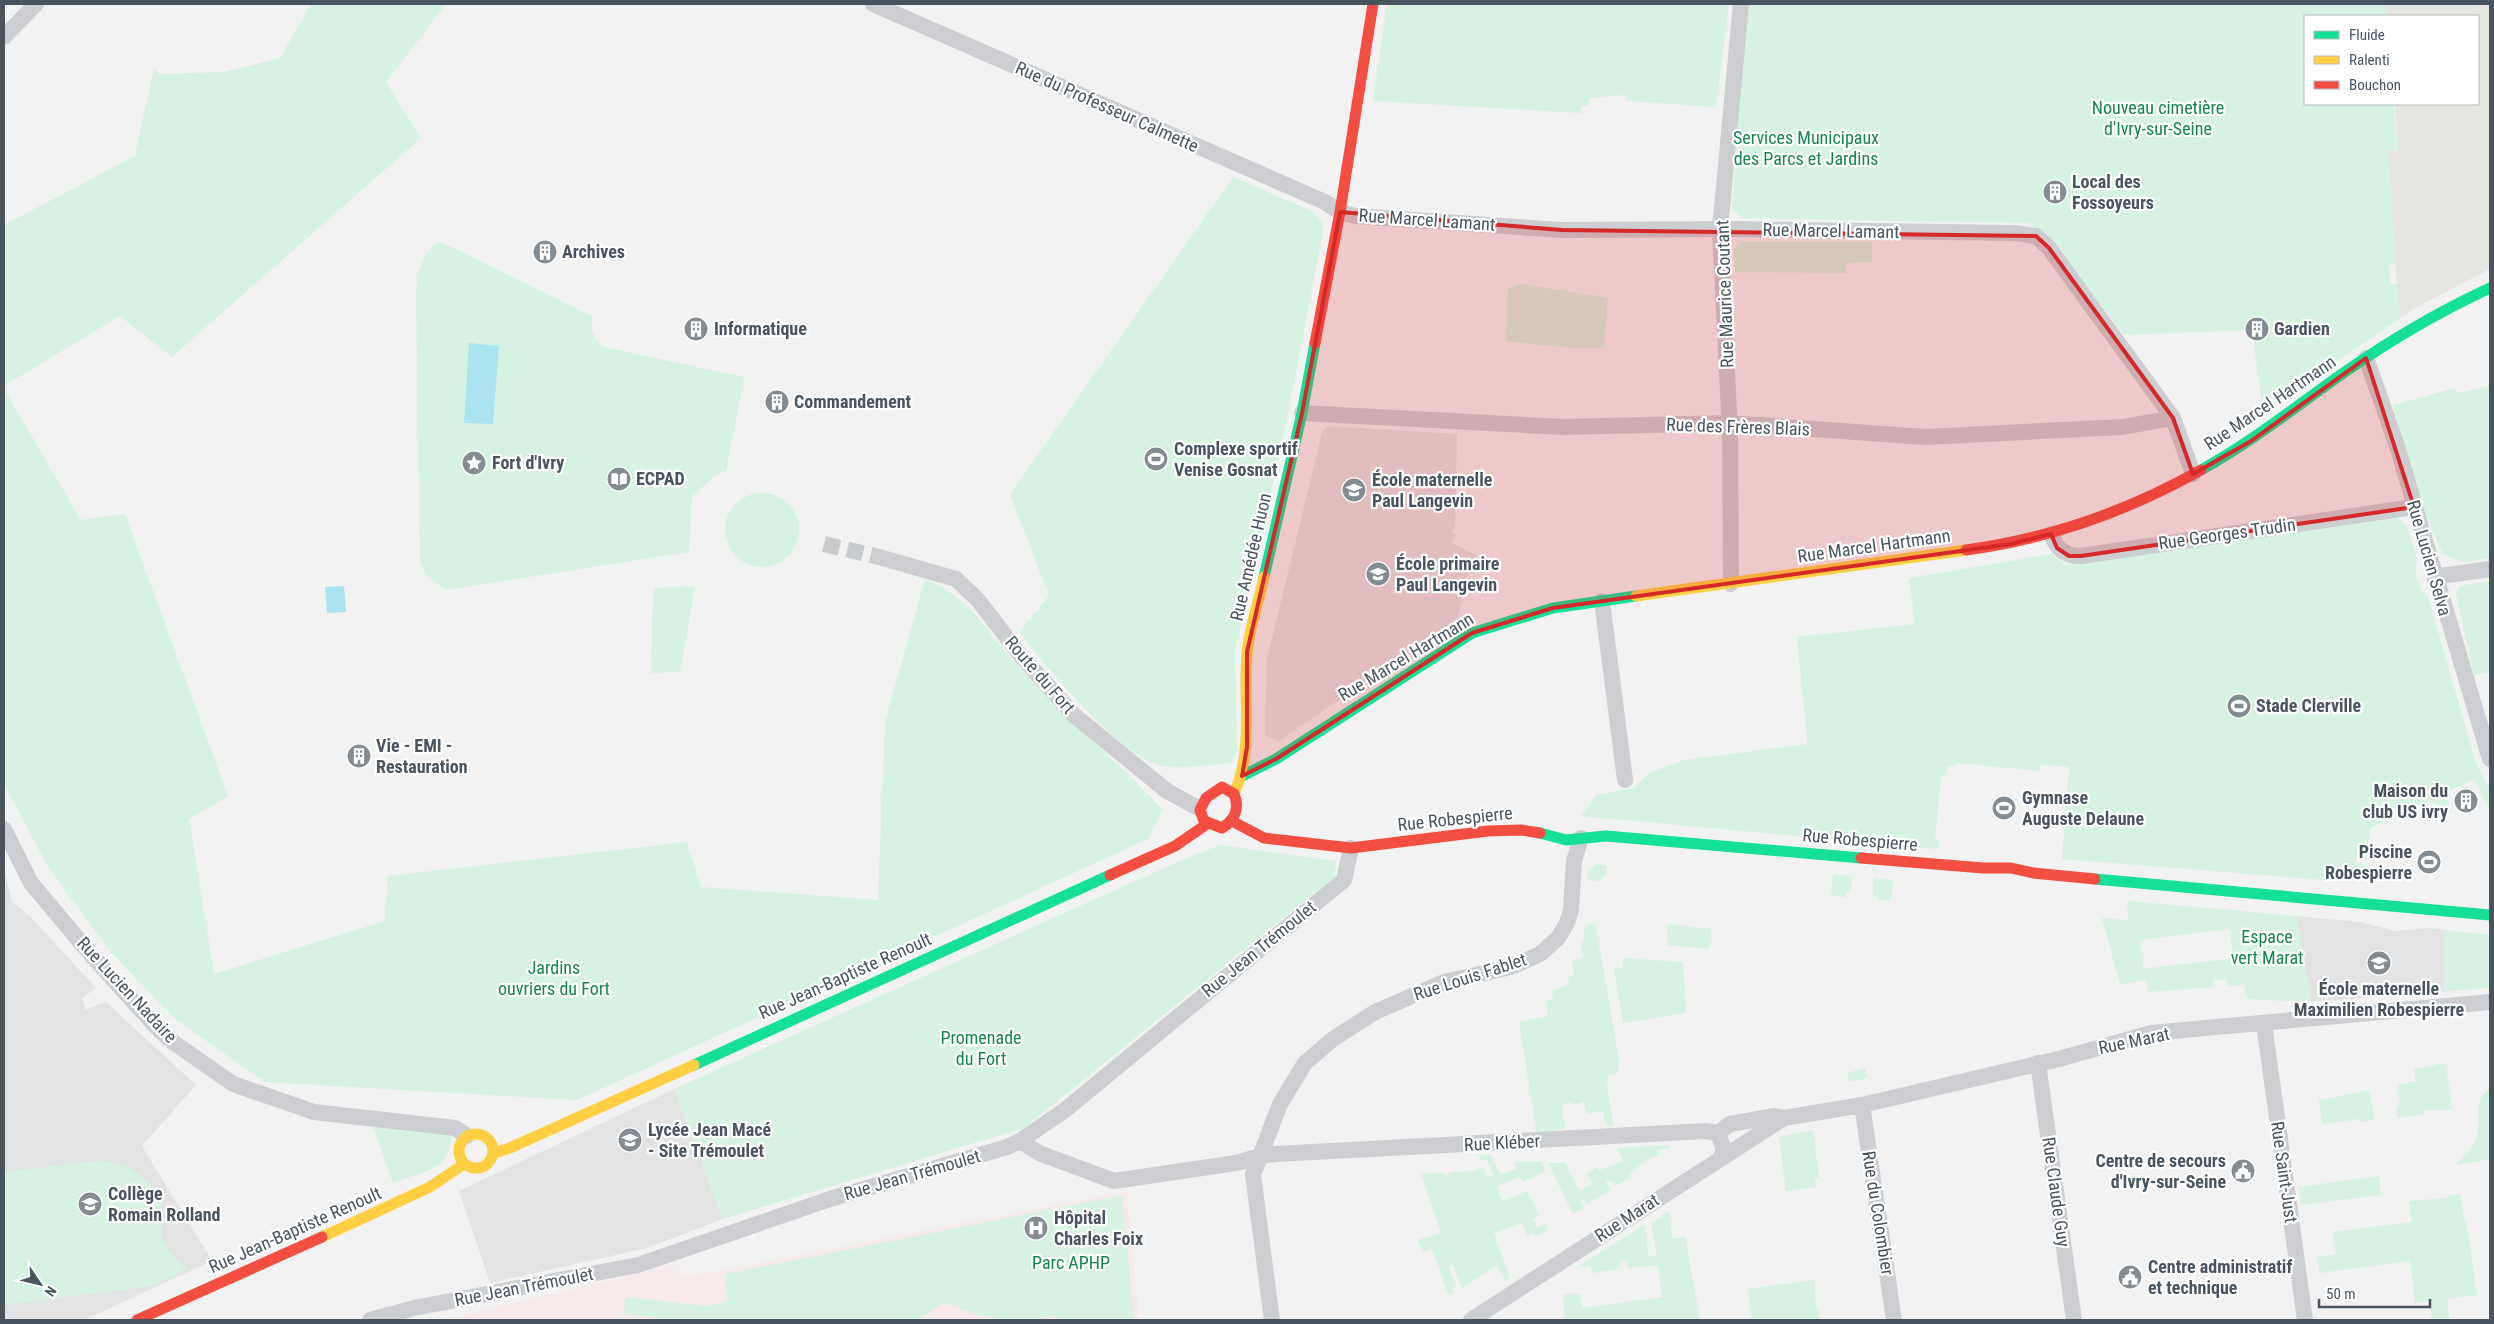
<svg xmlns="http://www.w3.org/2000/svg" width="2494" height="1324" viewBox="0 0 2494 1324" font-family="'Roboto Condensed',sans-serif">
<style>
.commercial{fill:#e6e5e1}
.education{fill:#e4e3e4}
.medical{fill:#f8eaea}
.green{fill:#d6f2e0;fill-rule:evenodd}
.water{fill:#aae4f1}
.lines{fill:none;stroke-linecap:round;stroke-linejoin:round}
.street-tunnel{stroke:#c8cbce;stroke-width:16;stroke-dasharray:16 8;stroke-linecap:butt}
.street{stroke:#ccced1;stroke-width:16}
.fast{stroke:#16e098;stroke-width:11}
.slow{stroke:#ffcf43;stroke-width:11}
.jam{stroke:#f24e42;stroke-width:11}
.marked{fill:#d62828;fill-opacity:0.2;stroke:#d62828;stroke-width:4;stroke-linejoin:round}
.labels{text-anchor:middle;stroke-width:4.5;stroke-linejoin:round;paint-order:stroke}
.street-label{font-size:18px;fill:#485560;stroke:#fff}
.park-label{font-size:18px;fill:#13874a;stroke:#fff}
.poi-label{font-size:18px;font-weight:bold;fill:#485560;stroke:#fff;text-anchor:start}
</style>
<rect width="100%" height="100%" fill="#f3f2f2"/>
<path class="commercial" d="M 2386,4 L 2490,4 L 2490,269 L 2419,306 L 2399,319 L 2388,151 L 2398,150 L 2395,104 L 2478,104 L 2478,16 L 2387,16 Z"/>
<path class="education" d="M 1328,426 L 1457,434 L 1455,526 L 1452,532 L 1456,535 L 1452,543 L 1480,557 L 1476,564 L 1473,563 L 1464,584 L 1463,599 L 1457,619 L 1279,741 L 1265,735 L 1267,660 L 1322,432 Z
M 4,869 L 12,902 L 30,916 L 96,988 L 82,998 L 86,1010 L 106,1002 L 196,1085 L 142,1146 L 212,1261 L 84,1320 L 4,1320 Z
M 2296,916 L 2360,922 L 2396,931 L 2428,928 L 2453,931 L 2454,991 L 2311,1002 Z
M 674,1089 L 723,1219 L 647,1248 L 490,1283 L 459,1191 Z"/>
<path class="medical" d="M 1127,1191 L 1139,1320 L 443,1320 L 679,1264 L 682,1278 Z"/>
<path class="green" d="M 311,4 L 446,4 L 386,82 L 421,138 L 172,357 L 120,316 L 4,386 L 4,225 L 135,156 L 154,68 L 159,74 L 223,72 L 280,58 Z
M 1387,4 L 1729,4 L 1716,107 L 1627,101 L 1627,95 L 1589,98 L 1588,106 L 1581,106 L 1581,113 L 1373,101 Z
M 1746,4 L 2386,4 L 2387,16 L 2305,16 L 2305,104 L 2394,104 L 2398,150 L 2388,151 L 2396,264 L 2389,265 L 2390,284 L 2397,284 L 2399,319 L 2263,412 L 2252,330 L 2124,335 L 2047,234 L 2028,223 L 1742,218 L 1732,208 Z
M 1233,177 L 1314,212 L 1324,226 L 1286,424 L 1235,650 L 1237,751 L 1231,763 C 1210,764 1183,770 1163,766 C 1118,756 1048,668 1019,632 L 1049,596 L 1010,494 Z
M 438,242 L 454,248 L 593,317 C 589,331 594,338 603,347 L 744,377 L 726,471 L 714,476 L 692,497 L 689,552 L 445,590 L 425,574 L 420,560 L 416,294 C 419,270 418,258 438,242 Z
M 1741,242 L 1872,242 L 1872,262 L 1846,263 L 1846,273 L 1735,272 L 1734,249 Z
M 1521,284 L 1608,298 L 1604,348 L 1570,348 L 1506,341 L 1508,289 Z
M 2490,386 L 2490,558 L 2464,562 L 2443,554 C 2420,506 2406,456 2393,405 L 2455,388 L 2458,393 Z
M 4,389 L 81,520 L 125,514 L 228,796 L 189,819 L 214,974 L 385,921 L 388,876 L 687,842 L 701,887 L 878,900 L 885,721 L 925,579 C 973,600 983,628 1016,664 C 1063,714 1115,760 1163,810 L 1148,839 L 577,1100 L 265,1082 L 175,1019 L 109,950 L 47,865 L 4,784 Z
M725 530a37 37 0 1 1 74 0a37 37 0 1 1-74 0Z
M 2398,518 L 2407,525 L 2417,559 C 2412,569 2420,583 2423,593 L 2428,596 L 2476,763 L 2490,789 L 2490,807 L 2486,809 L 2488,807 L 2474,779 L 2444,794 L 2453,814 L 2429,801 L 2370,828 L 2367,859 L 2356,858 L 2356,863 L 2367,864 L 2366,870 L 2350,868 L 2349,882 L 2062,859 L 2069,767 L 2040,765 L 2040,771 L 1957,763 L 1956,767 L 1947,766 L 1946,775 L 1941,775 L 1935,840 L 1940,841 L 1938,849 L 1581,816 L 1596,795 L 1634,788 L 1649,773 L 1684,760 L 1807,744 L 1808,749 L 1797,637 L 1915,624 L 1909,578 L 2052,554 L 2065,565 Z
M 2490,581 L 2490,672 L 2474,675 L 2456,593 L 2459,586 Z
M 695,586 L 680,672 L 651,673 L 653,588 Z
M 1220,845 L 1336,861 L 1335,876 L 1024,1128 L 723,1219 L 674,1089 L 1182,860 Z
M 1596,864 L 1607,866 L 1606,875 L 1599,881 L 1587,880 L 1587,872 Z
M 1833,874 L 1852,876 L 1851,893 L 1846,892 L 1846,897 L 1831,896 Z
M 1874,878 L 1893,880 L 1891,901 L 1877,900 L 1877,895 L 1873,895 Z
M 2127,901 L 2296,916 L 2311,1002 L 2246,999 L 2244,985 L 2227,986 L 2226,979 L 2213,980 L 2213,987 L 2148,992 L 2146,980 L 2120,985 L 2102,918 L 2128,920 ZM 2229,929 L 2234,958 L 2143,969 L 2142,956 L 2139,955 L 2142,954 L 2140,940 Z
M 1595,922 L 1619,1060 L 1618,1073 L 1607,1075 L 1608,1082 L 1606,1083 L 1614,1126 L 1606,1127 L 1603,1111 L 1587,1114 L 1584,1102 L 1573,1105 L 1572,1102 L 1562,1105 L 1565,1128 L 1537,1135 L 1519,1022 L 1548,1016 L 1546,1001 L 1553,999 L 1552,991 L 1569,984 L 1568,977 L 1574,976 L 1572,960 L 1582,959 L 1581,942 L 1583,941 L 1585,926 Z
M 1668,924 L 1711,929 L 1709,949 L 1667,945 Z
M 2443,930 L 2490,935 L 2490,988 L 2445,991 Z
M 1623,958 L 1683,962 L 1686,1013 L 1623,1023 L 1614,969 L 1623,968 Z
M 2445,1063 L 2453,1110 L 2424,1110 L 2424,1114 L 2397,1118 L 2397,1107 L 2400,1104 L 2397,1085 L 2416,1081 L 2414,1069 Z
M 1865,1068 L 1868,1078 L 1849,1082 L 1847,1073 Z
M 2490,1089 L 2490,1159 L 2456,1165 C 2462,1155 2474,1148 2477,1136 C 2482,1118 2471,1100 2490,1089 Z
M 2370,1090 L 2374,1120 L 2361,1122 L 2360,1119 L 2322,1124 L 2319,1100 Z
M 373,1126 L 446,1133 L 451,1136 C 453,1170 419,1173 393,1183 Z
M 1813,1130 L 1819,1178 L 1815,1178 L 1816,1187 L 1786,1191 L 1779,1137 Z
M 1669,1145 L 1670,1155 L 1668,1149 L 1659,1149 L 1659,1156 C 1647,1156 1639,1167 1630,1174 L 1631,1177 L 1617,1185 L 1605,1179 L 1611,1190 L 1587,1205 L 1584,1199 L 1580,1201 L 1584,1209 L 1573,1214 L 1548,1163 L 1566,1163 L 1580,1191 L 1592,1184 L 1586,1174 L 1597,1167 L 1599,1170 L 1624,1161 L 1616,1148 Z
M 1491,1154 L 1500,1174 L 1516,1169 L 1514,1162 L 1541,1161 L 1545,1171 L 1523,1182 L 1520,1177 L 1497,1186 L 1502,1201 L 1527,1191 L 1540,1215 L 1533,1219 L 1537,1228 L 1545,1224 L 1548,1230 L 1535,1237 L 1533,1233 L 1528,1236 L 1521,1223 L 1494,1233 L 1510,1278 L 1506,1281 L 1496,1266 L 1462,1288 L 1453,1265 L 1449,1266 L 1455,1286 L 1453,1287 L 1454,1295 L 1451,1296 L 1450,1294 L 1448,1294 L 1432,1249 L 1422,1252 L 1418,1240 L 1441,1233 L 1421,1174 L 1443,1173 L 1443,1175 L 1449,1175 L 1449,1172 L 1472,1171 L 1483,1168 L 1488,1177 L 1493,1175 L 1487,1160 L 1481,1160 L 1478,1155 Z
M 95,1161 C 127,1161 156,1179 163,1212 C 164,1222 161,1231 162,1239 C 163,1246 181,1264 186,1270 L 152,1286 L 4,1305 L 4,1172 Z
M 2379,1176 L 2381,1195 L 2301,1205 L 2299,1187 Z
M 2460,1194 L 2464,1218 L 2466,1218 L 2477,1295 L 2447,1299 L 2450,1320 L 2432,1320 L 2429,1301 L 2415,1303 L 2410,1261 L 2320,1273 L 2317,1257 L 2336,1254 L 2332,1232 L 2412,1222 L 2409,1201 L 2447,1198 L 2448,1195 Z
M 1122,1195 L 1134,1320 L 1069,1320 L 1051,1316 L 1035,1320 L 1004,1320 L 972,1313 L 946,1303 L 916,1320 L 675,1320 L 624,1314 L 625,1297 L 709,1306 L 727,1300 L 725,1274 Z
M 1669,1211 L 1672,1239 L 1685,1237 L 1700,1320 L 1560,1320 L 1565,1317 L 1563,1295 L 1580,1293 L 1582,1308 L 1662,1297 L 1658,1265 L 1628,1268 L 1627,1261 L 1620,1261 L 1620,1269 L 1592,1273 L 1591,1266 L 1577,1267 L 1645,1224 L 1648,1256 L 1657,1255 L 1651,1224 Z
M 1814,1280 L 1816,1306 L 1818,1306 L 1820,1320 L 1752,1320 L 1747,1289 Z"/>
<path class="water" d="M 469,343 L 499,346 L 493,424 L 464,423 Z
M 344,586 L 346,612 L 327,613 L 325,587 Z"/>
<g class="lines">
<path class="street-tunnel" d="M 824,544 L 879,557"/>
<path class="street" d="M 873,4 L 1325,202 L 1340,212 L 1355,216 L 1562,230 L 1733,229 L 2014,233 L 2036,236 L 2049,248 L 2173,418 L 2193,474
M 4,37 L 36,4
M 2366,358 L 2397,446 L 2490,759
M 1302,413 L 1563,427 L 1729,423 L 1925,437 L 2123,427 L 2173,418
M 2051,534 C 2057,549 2064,556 2081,556 L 2414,507
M 879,557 L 956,579 L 978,600 L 1021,656 L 1075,716 L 1167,791 L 1198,808
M 2434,577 L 2490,569
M 1731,584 L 1730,433 L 1720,229 L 1741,4
M 1602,601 L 1625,780
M 4,829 L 31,883 L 93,957 L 158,1029 L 173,1042 L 233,1084 L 314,1112 L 455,1128 L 467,1136
M 2264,1024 L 2305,1320
M 2038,1063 L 2074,1320
M 1862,1105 L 1894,1320
M 1718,1133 L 1730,1124 L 1775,1116 L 1782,1118
M 1020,1141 L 1039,1153 L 1114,1181 L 1236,1163 L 1260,1156 L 1276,1154 L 1706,1131 L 1718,1133 L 1724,1150 L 1721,1157
M 370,1320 L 414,1308 L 638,1265 L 830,1199 L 1007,1147 L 1020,1141 L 1065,1110 L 1344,880 L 1351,848
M 1272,1320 L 1253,1175 L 1280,1104 L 1305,1063 L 1333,1039 L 1375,1012 L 1444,982 L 1511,967 L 1540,954 L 1558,938 L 1567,923 L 1571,910 L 1574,861 L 1581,838
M 1471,1320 L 1784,1118 L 1862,1105 L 2059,1059 L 2151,1033 L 2490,1002"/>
<path class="fast" d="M 2201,470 C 2252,442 2295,407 2342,374 C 2389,341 2438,312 2490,288
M 1264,577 L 1302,413 L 1315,343
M 1242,776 L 1276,759 L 1472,633 L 1553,608 L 1636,596
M 1540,833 L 1566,840 L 1606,836 L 1861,858
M 2095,879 L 2490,915
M 694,1065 L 1110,875"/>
<path class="slow" d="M 1636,596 L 1966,550
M 1234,794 C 1254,748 1243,701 1247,653 C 1249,628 1259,602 1264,577
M459 1151a17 17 0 1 1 34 0a17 17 0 1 1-34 0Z
M 494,1153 L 510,1148 L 694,1065
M 322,1237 L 430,1187 L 464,1164"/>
<path class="jam" d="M 1315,343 L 1340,212 L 1373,4
M 1966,550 C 2048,539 2128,511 2201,470
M 1222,787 L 1234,794 C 1240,808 1235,820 1222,828 L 1204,821 L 1200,810 L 1206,798 Z
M 1232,821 L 1264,838 L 1351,848 L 1488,831 L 1521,830 L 1540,833
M 1861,858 L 1983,868 L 2011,868 L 2033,873 L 2095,879
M 1110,875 L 1175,846 L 1207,824
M 137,1320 L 322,1237"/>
</g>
<path class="marked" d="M 1340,212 L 1562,230 L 2036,236 L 2049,248 L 2173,418 L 2193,474 L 2251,441 L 2366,358 L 2414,507 L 2081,556 L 2069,556 L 2057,548 L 2051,534 L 2011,544 L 1553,608 L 1472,633 L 1276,759 L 1242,776 L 1247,747 L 1247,652 L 1302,413 Z"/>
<defs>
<symbol id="building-disc" viewBox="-11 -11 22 22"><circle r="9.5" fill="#848c93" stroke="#fff"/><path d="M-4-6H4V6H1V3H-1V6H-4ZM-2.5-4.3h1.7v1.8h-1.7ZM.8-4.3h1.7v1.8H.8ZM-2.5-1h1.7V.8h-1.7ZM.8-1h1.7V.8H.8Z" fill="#fff"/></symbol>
<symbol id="stadium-disc" viewBox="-11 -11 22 22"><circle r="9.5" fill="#848c93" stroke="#fff"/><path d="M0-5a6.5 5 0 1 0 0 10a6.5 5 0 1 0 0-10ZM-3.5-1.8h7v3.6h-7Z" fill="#fff"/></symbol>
<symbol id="sight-disc" viewBox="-11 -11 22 22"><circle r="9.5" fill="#848c93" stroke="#fff"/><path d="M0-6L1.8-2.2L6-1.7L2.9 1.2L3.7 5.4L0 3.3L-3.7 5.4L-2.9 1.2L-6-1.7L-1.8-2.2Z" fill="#fff"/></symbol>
<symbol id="library-disc" viewBox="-11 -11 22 22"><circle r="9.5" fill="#848c93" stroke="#fff"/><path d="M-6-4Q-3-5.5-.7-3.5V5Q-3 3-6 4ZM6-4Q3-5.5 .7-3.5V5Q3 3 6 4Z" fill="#fff"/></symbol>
<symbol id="school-disc" viewBox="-11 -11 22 22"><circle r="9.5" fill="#848c93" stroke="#fff"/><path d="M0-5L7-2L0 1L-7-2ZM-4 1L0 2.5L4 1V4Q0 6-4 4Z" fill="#fff"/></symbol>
<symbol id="civic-disc" viewBox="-11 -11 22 22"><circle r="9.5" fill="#848c93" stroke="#fff"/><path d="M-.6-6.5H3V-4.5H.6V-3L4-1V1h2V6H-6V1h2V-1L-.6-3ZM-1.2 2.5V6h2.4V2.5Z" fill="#fff"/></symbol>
<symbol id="hospital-disc" viewBox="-11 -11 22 22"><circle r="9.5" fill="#848c93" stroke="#fff"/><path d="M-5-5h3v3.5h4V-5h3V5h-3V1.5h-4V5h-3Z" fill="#fff"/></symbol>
</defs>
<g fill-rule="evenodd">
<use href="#building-disc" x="2041" y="178" width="28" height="28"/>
<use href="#building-disc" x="531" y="238" width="28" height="28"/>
<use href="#building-disc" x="682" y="315" width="28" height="28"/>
<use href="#building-disc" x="2243" y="315" width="28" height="28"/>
<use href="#building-disc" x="763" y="388" width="28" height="28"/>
<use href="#stadium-disc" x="1142" y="445" width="28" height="28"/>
<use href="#sight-disc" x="460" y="449" width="28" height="28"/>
<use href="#library-disc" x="605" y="465" width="28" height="28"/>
<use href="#school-disc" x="1340" y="476" width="28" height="28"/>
<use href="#school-disc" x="1364" y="560" width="28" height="28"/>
<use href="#stadium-disc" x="2225" y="692" width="28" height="28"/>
<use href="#building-disc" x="345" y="742" width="28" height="28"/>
<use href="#building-disc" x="2452" y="787" width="28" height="28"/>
<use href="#stadium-disc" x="1990" y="794" width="28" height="28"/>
<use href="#stadium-disc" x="2415" y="848" width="28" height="28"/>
<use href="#school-disc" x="2365" y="949" width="28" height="28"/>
<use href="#school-disc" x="616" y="1126" width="28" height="28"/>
<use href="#civic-disc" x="2229" y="1157" width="28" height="28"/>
<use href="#school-disc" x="76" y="1190" width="28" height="28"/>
<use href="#hospital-disc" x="1022" y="1214" width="28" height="28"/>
<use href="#civic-disc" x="2116" y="1263" width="28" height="28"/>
</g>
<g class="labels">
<g class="street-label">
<text transform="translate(1107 107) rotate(24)" y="6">Rue du Professeur Calmette</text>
<text transform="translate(1427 220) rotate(4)" y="6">Rue Marcel Lamant</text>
<text transform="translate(1831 231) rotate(1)" y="6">Rue Marcel Lamant</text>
<text transform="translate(1725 294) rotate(-92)" y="6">Rue Maurice Coutant</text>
<text transform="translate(2270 403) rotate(-34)" y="6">Rue Marcel Hartmann</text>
<text transform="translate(1738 427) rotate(2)" y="6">Rue des Frères Blais</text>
<text transform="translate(2227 534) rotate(-8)" y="6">Rue Georges Trudin</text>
<text transform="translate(1874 546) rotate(-8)" y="6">Rue Marcel Hartmann</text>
<text transform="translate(1251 557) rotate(-77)" y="6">Rue Amédée Huon</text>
<text transform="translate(2429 558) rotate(74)" y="6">Rue Lucien Selva</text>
<text transform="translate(1406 657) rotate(-31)" y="6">Rue Marcel Hartmann</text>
<text transform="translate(1040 675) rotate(49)" y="6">Route du Fort</text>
<text transform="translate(1455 819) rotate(-6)" y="6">Rue Robespierre</text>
<text transform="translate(1860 840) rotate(5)" y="6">Rue Robespierre</text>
<text transform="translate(1259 949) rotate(-39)" y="6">Rue Jean Trémoulet</text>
<text transform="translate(845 976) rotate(-24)" y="6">Rue Jean-Baptiste Renoult</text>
<text transform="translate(1470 977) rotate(-18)" y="6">Rue Louis Fablet</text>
<text transform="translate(127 990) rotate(47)" y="6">Rue Lucien Nadaire</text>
<text transform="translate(2134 1041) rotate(-12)" y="6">Rue Marat</text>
<text transform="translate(1502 1143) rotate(-3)" y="6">Rue Kléber</text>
<text transform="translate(2284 1172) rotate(82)" y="6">Rue Saint-Just</text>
<text transform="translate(912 1175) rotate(-16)" y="6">Rue Jean Trémoulet</text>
<text transform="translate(2056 1192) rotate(82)" y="6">Rue Claude Guy</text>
<text transform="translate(1878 1213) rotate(81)" y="6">Rue du Colombier</text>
<text transform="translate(1627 1218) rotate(-33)" y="6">Rue Marat</text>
<text transform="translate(295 1230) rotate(-24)" y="6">Rue Jean-Baptiste Renoult</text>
<text transform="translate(524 1287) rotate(-11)" y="6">Rue Jean Trémoulet</text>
</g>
<g class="park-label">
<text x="2158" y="114">Nouveau cimetière<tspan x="2158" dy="21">d'Ivry-sur-Seine</tspan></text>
<text x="1806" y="144">Services Municipaux<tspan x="1806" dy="21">des Parcs et Jardins</tspan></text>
<text x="2267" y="943">Espace<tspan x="2267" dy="21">vert Marat</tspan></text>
<text x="554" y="974">Jardins<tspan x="554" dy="21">ouvriers du Fort</tspan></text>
<text x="981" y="1044">Promenade<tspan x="981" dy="21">du Fort</tspan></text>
<text x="1071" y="1269">Parc APHP</text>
</g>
<g class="poi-label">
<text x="2072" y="188">Local des<tspan x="2072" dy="21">Fossoyeurs</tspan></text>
<text x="562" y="258">Archives</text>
<text x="714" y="335">Informatique</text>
<text x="2274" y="335">Gardien</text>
<text x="794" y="408">Commandement</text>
<text x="1174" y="455">Complexe sportif<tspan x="1174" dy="21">Venise Gosnat</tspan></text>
<text x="492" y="469">Fort d'Ivry</text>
<text x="636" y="485">ECPAD</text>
<text x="1372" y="486">École maternelle<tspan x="1372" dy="21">Paul Langevin</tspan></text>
<text x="1396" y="570">École primaire<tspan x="1396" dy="21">Paul Langevin</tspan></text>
<text x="2256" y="712">Stade Clerville</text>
<text x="376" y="752">Vie - EMI -<tspan x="376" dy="21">Restauration</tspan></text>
<text x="2448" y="797" text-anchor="end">Maison du<tspan x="2448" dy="21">club US ivry</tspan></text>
<text x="2022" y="804">Gymnase<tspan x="2022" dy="21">Auguste Delaune</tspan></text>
<text x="2412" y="858" text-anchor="end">Piscine<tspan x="2412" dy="21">Robespierre</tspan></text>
<text x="2379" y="995" text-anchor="middle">École maternelle<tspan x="2379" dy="21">Maximilien Robespierre</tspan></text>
<text x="648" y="1136">Lycée Jean Macé<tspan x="648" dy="21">- Site Trémoulet</tspan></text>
<text x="2226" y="1167" text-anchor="end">Centre de secours<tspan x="2226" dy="21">d'Ivry-sur-Seine</tspan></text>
<text x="108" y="1200">Collège<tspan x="108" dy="21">Romain Rolland</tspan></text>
<text x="1054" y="1224">Hôpital<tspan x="1054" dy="21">Charles Foix</tspan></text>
<text x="2148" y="1273">Centre administratif<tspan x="2148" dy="21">et technique</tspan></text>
</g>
</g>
<rect width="2494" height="1324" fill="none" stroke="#485560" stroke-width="10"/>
<rect x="2304" y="15" width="175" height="90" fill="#ffffff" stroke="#b6bbbf"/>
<rect x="2314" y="31" width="25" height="8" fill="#16e098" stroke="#b6bbbf"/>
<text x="2349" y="40" font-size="15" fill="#485560">Fluide</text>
<rect x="2314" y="56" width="25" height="8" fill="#ffcf43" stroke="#b6bbbf"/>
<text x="2349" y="65" font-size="15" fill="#485560">Ralenti</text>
<rect x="2314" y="81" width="25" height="8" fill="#f24e42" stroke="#b6bbbf"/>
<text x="2349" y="90" font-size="15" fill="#485560">Bouchon</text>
<g transform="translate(40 1284) rotate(125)" stroke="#ffffff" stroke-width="4" paint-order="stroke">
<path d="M0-4L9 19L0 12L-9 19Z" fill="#485560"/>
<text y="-8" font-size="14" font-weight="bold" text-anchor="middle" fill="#485560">N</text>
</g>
<path d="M2319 1299v8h111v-8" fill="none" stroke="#485560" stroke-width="2.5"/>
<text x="2326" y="1299" font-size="15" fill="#485560" stroke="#ffffff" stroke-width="4" paint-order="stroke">50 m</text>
</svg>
